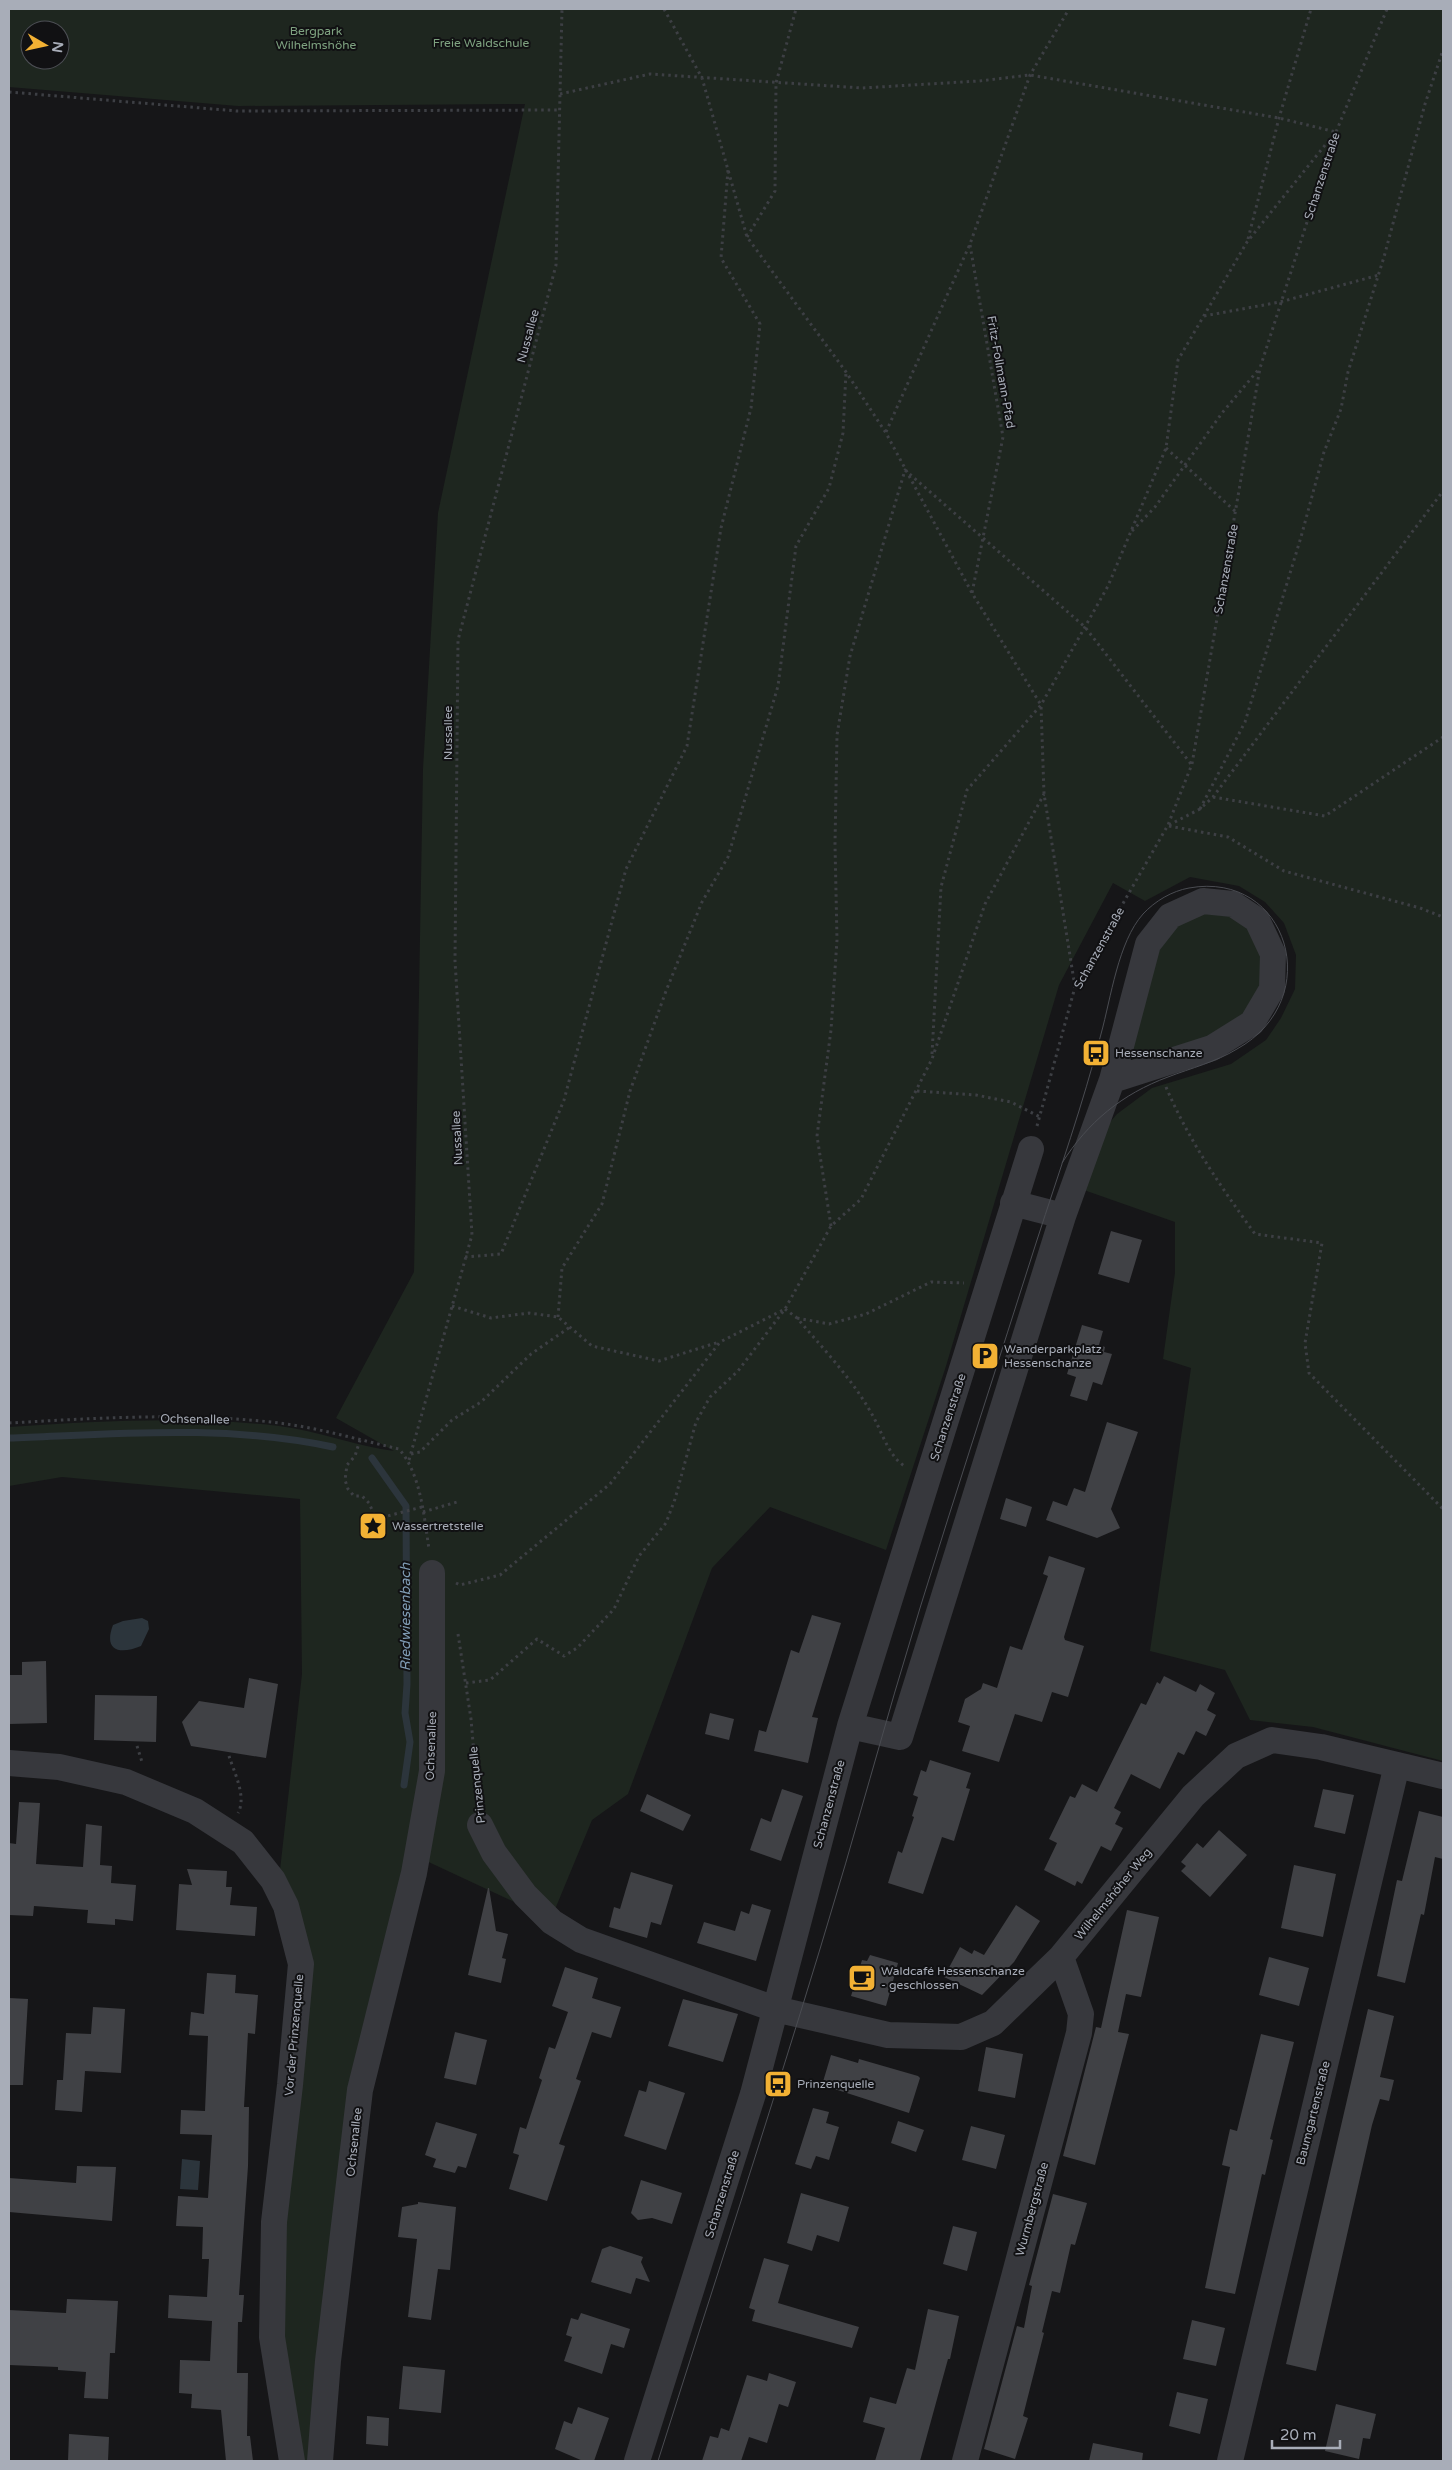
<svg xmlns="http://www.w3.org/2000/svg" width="1452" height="2470" viewBox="0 0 1452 2470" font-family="'Varela Round',sans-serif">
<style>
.green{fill:#1e261f;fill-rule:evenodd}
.water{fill:#2c353c}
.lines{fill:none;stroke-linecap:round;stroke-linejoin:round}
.stream{stroke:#2c353c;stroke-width:7}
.building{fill:#404145}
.path{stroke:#3d3f44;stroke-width:3;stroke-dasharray:2.5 4;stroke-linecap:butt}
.minor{stroke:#37383d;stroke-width:26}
.tram{stroke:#4a4c52;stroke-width:1}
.labels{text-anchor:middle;stroke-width:4;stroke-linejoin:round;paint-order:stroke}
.park-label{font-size:12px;fill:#7fa381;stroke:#111113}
.street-label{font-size:12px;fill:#a8adb8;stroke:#111113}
.poi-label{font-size:12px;fill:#a8adb8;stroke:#111113;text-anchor:start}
.water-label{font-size:14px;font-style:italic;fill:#7f9bb3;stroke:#111113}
</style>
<rect width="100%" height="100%" fill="#161618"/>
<path class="green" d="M 9,9 L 1443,9 L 1443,1761 L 1313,1727 L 1250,1720 L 1225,1670 L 1150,1651 L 1191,1368 L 1163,1359 L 1175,1273 L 1175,1222 L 1081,1189 L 1094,1141 L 1117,1114 L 1152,1088 L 1231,1064 L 1266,1040 L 1281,1018 L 1295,989 L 1296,955 L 1284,923 L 1265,902 L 1239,886 L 1190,877 L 1145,901 L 1113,883 L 1059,985 L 946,1366 L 886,1550 L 770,1507 L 712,1568 L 628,1794 L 592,1820 L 551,1919 L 420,1858 L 354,2086 L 314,2461 L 298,2461 L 280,2337 L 280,2224 L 303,2021 L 279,1879 L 302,1674 L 300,1499 L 62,1477 L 9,1486 L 9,1427 C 98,1421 190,1416 279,1426 C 318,1431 356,1446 394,1451 L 336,1418 L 414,1272 L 423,769 L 438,513 L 525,104 L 238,106 L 9,87 ZM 30,30 L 60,30 L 60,60 L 30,60 Z
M 1201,910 L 1230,914 L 1253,928 L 1266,957 L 1264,986 L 1247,1017 L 1210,1042 L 1137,1064 L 1127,1054 L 1145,971 L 1182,916 Z"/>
<path class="water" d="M 142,1618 L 148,1621 L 149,1629 L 141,1646 C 120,1655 103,1651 113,1625 L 123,1621 Z
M 182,2159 L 200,2161 L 198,2190 L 180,2189 Z"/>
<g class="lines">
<path class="stream" d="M 9,1438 C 117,1434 226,1424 333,1447
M 372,1458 L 406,1506 L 407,1684 L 405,1713 L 410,1742 L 404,1785"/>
</g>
<path class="building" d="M 1111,1231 L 1142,1240 L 1129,1283 L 1098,1274 Z
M 1082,1325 L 1103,1331 L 1099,1345 L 1105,1347 L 1104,1352 L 1112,1354 L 1102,1385 L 1093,1382 L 1087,1401 L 1070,1396 L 1076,1377 L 1067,1374 Z
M 1107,1422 L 1138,1432 L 1111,1509 L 1120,1528 L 1097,1538 L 1046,1520 L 1053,1501 L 1067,1506 L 1074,1488 L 1085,1492 Z
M 1006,1498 L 1032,1507 L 1026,1527 L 1000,1519 Z
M 1049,1556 L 1085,1568 L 1064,1637 L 1065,1640 L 1084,1646 L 1068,1697 L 1052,1692 L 1042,1722 L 1015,1714 L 999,1762 L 962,1751 L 970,1726 L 958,1722 L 965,1699 L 981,1689 L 983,1683 L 997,1688 L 1010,1646 L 1022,1650 L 1048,1576 L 1043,1574 Z
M 812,1615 L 841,1623 L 812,1717 L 818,1718 L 808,1763 L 754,1751 L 759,1730 L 766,1732 L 791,1650 L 799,1653 Z
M 46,1661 L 47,1723 L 9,1724 L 9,1675 L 22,1675 L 22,1662 Z
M 1164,1676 L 1196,1692 L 1200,1684 L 1215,1693 L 1207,1710 L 1216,1715 L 1206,1736 L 1196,1731 L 1184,1755 L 1178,1752 L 1160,1789 L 1131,1774 L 1114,1808 L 1121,1812 L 1115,1824 L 1123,1828 L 1111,1851 L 1101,1846 L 1082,1884 L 1077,1881 L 1075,1886 L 1044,1870 L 1057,1843 L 1049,1839 L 1070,1796 L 1075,1798 L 1082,1784 L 1097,1792 L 1141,1703 L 1146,1705 L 1157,1682 L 1160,1684 Z
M 249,1678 L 278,1684 L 266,1758 L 191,1746 L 182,1722 L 199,1701 L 244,1708 Z
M 95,1695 L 157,1696 L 156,1742 L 94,1740 Z
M 710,1713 L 734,1719 L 729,1740 L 705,1734 Z
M 930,1760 L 971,1773 L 966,1788 L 970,1789 L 954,1841 L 942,1837 L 923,1894 L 888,1883 L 898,1851 L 902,1853 L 914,1817 L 912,1816 L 918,1797 L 913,1795 L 921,1770 L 926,1772 Z
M 782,1789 L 803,1796 L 781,1861 L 750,1850 L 761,1818 L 771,1822 Z
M 1323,1789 L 1354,1795 L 1345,1834 L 1314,1827 Z
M 647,1794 L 691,1815 L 683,1831 L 640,1811 Z
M 19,1802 L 40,1803 L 36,1864 L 83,1867 L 86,1824 L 102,1826 L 100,1865 L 112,1866 L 111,1883 L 136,1885 L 133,1921 L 115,1919 L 115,1925 L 87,1923 L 88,1910 L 34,1906 L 33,1916 L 9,1915 L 9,1843 L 16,1844 Z
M 1419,1811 L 1443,1817 L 1443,1859 L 1435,1857 L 1424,1915 L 1421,1914 L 1405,1983 L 1377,1976 L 1397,1880 L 1402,1881 Z
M 1219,1830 L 1247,1855 L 1210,1897 L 1181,1871 L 1186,1866 L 1181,1862 L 1197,1843 L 1203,1848 Z
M 1294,1865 L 1336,1874 L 1323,1937 L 1281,1928 Z
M 187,1869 L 227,1871 L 226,1887 L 232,1887 L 230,1905 L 257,1907 L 255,1936 L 176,1930 L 179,1884 L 192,1885 Z
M 631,1872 L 673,1885 L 661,1925 L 651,1922 L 647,1938 L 609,1927 L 614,1907 L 620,1909 Z
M 488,1888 L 489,1888 L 496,1931 L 508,1934 L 502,1958 L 506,1959 L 501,1983 L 468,1975 Z
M 752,1904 L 771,1910 L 756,1961 L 697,1943 L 704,1922 L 735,1931 L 741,1911 L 749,1914 Z
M 1016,1905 L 1040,1921 L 1014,1962 L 982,1995 L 944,1977 L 960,1947 L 972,1954 L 974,1950 L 984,1955 Z
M 1127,1910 L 1159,1917 L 1141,1997 L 1126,1994 L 1118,2032 L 1129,2034 L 1095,2165 L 1063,2156 L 1096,2027 L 1101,2028 Z
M 870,1955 L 898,1963 L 886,2006 L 851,1996 L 862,1960 L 867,1961 Z
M 1269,1957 L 1309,1968 L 1299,2006 L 1259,1995 Z
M 565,1967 L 598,1978 L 592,1998 L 621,2007 L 611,2038 L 592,2032 L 576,2079 L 581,2081 L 559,2144 L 565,2146 L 547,2201 L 509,2189 L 519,2155 L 513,2153 L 520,2127 L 526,2129 L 542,2080 L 539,2078 L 549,2047 L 555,2049 L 568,2012 L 552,2006 Z
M 207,1973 L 236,1975 L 235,1993 L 258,1995 L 255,2034 L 248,2033 L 244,2107 L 249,2107 L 248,2166 L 239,2295 L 244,2295 L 242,2322 L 238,2322 L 237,2373 L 248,2373 L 247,2436 L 250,2436 L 253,2461 L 226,2461 L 221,2410 L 191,2408 L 192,2394 L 179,2393 L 180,2360 L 210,2361 L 212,2321 L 168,2318 L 169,2295 L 207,2297 L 209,2259 L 202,2259 L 203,2227 L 176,2226 L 178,2196 L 208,2198 L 212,2135 L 180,2134 L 181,2110 L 205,2111 L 208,2036 L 189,2035 L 191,2012 L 204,2014 Z
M 9,1998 L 28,1999 L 23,2085 L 9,2085 Z
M 683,1999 L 738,2014 L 723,2062 L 668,2046 Z
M 93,2007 L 125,2009 L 121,2073 L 85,2071 L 82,2112 L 55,2110 L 57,2080 L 63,2080 L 66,2033 L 91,2034 Z
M 1368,2009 L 1394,2016 L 1380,2077 L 1394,2080 L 1389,2101 L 1380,2099 L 1372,2125 L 1316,2371 L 1286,2364 Z
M 455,2032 L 487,2040 L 476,2085 L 444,2078 Z
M 1261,2034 L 1294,2042 L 1270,2139 L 1273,2140 L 1265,2175 L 1262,2174 L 1235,2294 L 1205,2288 L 1230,2167 L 1222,2165 L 1230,2129 L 1237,2131 Z
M 986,2047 L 1023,2054 L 1015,2098 L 978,2091 Z
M 831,2055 L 858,2063 L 859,2059 L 918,2076 L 920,2078 L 909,2113 L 822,2085 Z
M 649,2081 L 685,2093 L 666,2150 L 624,2136 L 639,2090 L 646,2092 Z
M 813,2108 L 829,2112 L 826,2123 L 839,2127 L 829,2160 L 816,2156 L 811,2169 L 795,2164 Z
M 898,2121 L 924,2130 L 916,2152 L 891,2143 Z
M 436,2122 L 477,2134 L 466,2168 L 458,2166 L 455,2173 L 433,2167 L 436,2159 L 425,2155 Z
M 971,2126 L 1005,2135 L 996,2169 L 962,2160 Z
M 77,2166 L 116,2167 L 112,2221 L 9,2212 L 9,2178 L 76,2183 Z
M 641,2180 L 682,2193 L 672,2224 L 652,2218 L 638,2220 L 631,2213 Z
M 801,2193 L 849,2207 L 839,2242 L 817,2235 L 812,2251 L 787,2243 Z
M 1053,2194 L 1087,2203 L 1075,2245 L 1071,2244 L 1060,2293 L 1052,2291 L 1042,2332 L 1044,2333 L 1023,2416 L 1028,2418 L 1015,2459 L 984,2449 L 1017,2326 L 1024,2328 L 1032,2286 L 1029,2285 Z
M 418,2202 L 456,2207 L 450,2270 L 438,2269 L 431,2320 L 408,2317 L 417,2239 L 398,2237 L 402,2207 L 418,2204 Z
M 953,2226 L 977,2232 L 967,2271 L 943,2264 Z
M 610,2246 L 643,2257 L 641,2262 L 650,2282 L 636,2278 L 631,2294 L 591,2282 L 602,2249 Z
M 764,2258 L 789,2265 L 778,2303 L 859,2327 L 852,2348 L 752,2321 L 755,2310 L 749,2308 Z
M 67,2299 L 118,2301 L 115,2353 L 110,2353 L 108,2399 L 84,2398 L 86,2372 L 58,2370 L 58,2367 L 9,2365 L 9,2310 L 66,2313 Z
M 928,2309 L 959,2316 L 950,2359 L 948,2359 L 920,2461 L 875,2461 L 885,2428 L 863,2422 L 870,2397 L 896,2404 L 907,2368 L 915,2370 Z
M 581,2313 L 630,2329 L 624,2348 L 611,2344 L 602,2374 L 564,2361 L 572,2337 L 566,2335 L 571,2318 L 578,2320 Z
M 1192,2320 L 1225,2328 L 1216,2366 L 1183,2359 Z
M 403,2366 L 445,2370 L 441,2413 L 399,2409 Z
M 769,2373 L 796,2382 L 788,2407 L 779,2404 L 767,2443 L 749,2437 L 741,2461 L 702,2461 L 710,2436 L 718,2438 L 721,2428 L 729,2431 L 747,2375 L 767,2381 Z
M 1177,2392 L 1208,2399 L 1200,2434 L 1169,2426 Z
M 1336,2404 L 1376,2414 L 1370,2439 L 1363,2438 L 1359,2459 L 1325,2451 Z
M 578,2407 L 609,2418 L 594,2461 L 583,2461 L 555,2449 L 564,2421 L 572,2424 Z
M 367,2416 L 389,2418 L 388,2446 L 366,2444 Z
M 69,2434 L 109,2437 L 108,2461 L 68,2461 Z
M 1093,2443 L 1143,2453 L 1142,2461 L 1089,2461 Z"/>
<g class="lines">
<path class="path" d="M 664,9 L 702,78 L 747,237 L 846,372 L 886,433 L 972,593 L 1041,705 L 1044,794 L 1075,987
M 9,92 L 237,111 L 559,110
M 560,94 L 650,74 L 862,88 L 979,81 L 1030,75 L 1279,118 L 1336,132
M 747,237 L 775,191 L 776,83 L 796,9
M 1248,239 L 1279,118 L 1311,9
M 970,245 L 1003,437 L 972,593
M 1204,316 L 1280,302 L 1379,275
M 886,432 L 970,244 L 1030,75 L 1069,9
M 1166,448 L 1236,512
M 1132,531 L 1155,507 L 1222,413 L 1259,369
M 1213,797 L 1325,816 L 1443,737
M 1200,809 L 1245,722 L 1301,537 L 1324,452 L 1341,409 L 1348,372 L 1384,257 L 1425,104 L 1443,50
M 1169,825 L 1200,809 L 1213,797 L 1443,491
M 1169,826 L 1228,837 L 1284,871 L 1420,908 L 1443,917
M 932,1054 L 941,887 L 967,790 L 1041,705 L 1108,586 L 1166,448 L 1178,360 L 1247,242 L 1334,134
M 1166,1087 C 1189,1141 1221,1187 1255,1234 L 1322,1243 L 1305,1343 L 1309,1373 L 1443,1509
M 917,1091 L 976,1095 L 1011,1102 L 1040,1117
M 1037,1126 L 1075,987 L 1168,825 L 1192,764 L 1260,368 L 1336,132 L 1387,9
M 831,1226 L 817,1136 L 831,1030 L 837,940 L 835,844 L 837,735 L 850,656 L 905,470 L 1085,627 L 1191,764
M 465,1257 L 501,1254 L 564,1100 L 626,869 L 687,746 L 721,528 L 751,408 L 760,324 L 721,258 L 728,170
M 452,1306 L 491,1318 L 529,1313 L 558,1317 L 592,1346 L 659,1361 L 719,1342
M 785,1309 L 797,1318 C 826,1352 859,1386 878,1426 C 885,1441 892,1459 906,1467
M 558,1317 L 562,1268 L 602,1204 L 630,1091 L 666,991 L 702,902 L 728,857 L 778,686 L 796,546 L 829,488 L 843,433 L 846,372
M 797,1318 L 829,1324 L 866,1314 L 931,1282 L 964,1283
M 9,1423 C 98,1418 190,1412 279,1423 C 319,1428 360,1440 399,1449 C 421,1474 424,1517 429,1549
M 360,1440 L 355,1456 L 347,1465 L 345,1480 L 348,1489 L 354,1496 L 362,1496 L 369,1503 L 376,1519 L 422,1507
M 411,1454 L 420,1452 L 452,1420 L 481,1402 L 531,1354 L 570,1327
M 409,1460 L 472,1235 L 455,961 L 458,640 L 556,265 L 562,9
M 423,1512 L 457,1502
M 456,1583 L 460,1585 L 500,1575 L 610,1484 L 720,1342 L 783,1310
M 458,1634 L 471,1719 L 478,1801
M 466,1683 L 490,1680 L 537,1639 L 564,1656 L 577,1648 L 614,1609 L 639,1556 L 666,1523 L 675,1499 L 696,1422 L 710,1397 L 738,1371 L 785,1309 L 831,1226 L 861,1199 L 932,1059 L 985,904 L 1044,794
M 137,1746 L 142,1762
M 229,1756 C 234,1772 247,1797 238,1813"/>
<path class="minor" d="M 1063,1216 L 1112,1080 L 1148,944 L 1170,916 L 1203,901 L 1233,904 L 1257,920 L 1273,954 L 1272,989 L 1252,1023 L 1212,1048 L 1112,1080
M 850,1726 L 900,1737 L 1063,1216 L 1013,1203
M 9,1763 L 59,1767 L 126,1782 L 195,1811 L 243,1842 L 273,1880 L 286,1906 L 301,1964 L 290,2085 L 274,2222 L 272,2337 L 292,2461
M 480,1825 L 494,1853 L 525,1895 L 552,1922 L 581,1940 L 775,2009 L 888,2035 L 961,2037 L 993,2023 L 1061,1957 L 1193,1796 L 1236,1756 L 1272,1740 L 1321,1747 L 1443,1776
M 320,2461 L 328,2361 L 360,2090 L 414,1873 L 432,1771 L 432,1573
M 637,2461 L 753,2094 L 850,1726 L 1031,1149
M 965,2461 L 1079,2033 L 1081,2014 L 1061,1957
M 1230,2461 L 1397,1765"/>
<path class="tram" d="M 658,2461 C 712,2290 768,2120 820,1949 C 855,1836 885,1721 920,1608 C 958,1485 998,1363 1037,1240 C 1059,1172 1083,1104 1101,1034 C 1111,998 1118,942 1143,914 C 1155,901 1172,891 1189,888 C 1288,870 1327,999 1237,1049 C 1216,1062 1191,1068 1168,1077 C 1122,1094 1088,1122 1062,1163"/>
</g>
<defs>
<symbol id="bus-square" viewBox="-11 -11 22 22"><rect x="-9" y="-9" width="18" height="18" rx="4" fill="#f2b134" stroke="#111113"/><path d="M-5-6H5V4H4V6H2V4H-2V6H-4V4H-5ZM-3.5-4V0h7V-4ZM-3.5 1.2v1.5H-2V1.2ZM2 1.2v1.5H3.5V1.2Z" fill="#111"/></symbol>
<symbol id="parking-square" viewBox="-11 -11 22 22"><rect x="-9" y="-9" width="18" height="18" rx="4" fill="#f2b134" stroke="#111113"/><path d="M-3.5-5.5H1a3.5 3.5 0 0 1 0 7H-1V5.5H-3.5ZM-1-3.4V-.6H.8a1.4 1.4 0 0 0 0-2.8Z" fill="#111"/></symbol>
<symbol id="sight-square" viewBox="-11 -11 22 22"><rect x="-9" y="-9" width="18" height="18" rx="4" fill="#f2b134" stroke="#111113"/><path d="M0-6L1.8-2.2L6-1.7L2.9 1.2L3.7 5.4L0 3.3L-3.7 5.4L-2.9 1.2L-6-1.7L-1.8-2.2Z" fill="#111"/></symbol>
<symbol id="cafe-square" viewBox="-11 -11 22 22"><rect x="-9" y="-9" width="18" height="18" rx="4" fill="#f2b134" stroke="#111113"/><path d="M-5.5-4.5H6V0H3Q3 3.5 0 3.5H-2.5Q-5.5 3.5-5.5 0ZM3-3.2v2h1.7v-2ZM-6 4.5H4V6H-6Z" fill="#111"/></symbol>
</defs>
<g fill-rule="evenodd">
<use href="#bus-square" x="1080" y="1037" width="32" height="32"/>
<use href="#parking-square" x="969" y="1340" width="32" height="32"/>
<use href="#sight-square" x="357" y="1510" width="32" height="32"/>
<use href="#cafe-square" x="846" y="1962" width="32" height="32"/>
<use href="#bus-square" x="762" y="2068" width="32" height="32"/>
</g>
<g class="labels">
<g class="park-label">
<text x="316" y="35">Bergpark<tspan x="316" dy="14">Wilhelmshöhe</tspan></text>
<text x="481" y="47">Freie Waldschule</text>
</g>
<g class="street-label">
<text transform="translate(1322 176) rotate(-72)" y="4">Schanzenstraße</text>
<text transform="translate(528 336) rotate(-75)" y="4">Nussallee</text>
<text transform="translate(1001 372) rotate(80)" y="4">Fritz-Follmann-Pfad</text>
<text transform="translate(1226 569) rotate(-80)" y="4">Schanzenstraße</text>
<text transform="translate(448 733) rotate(-90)" y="4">Nussallee</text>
<text transform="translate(1099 948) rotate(-61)" y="4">Schanzenstraße</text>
<text transform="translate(457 1138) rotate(-93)" y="4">Nussallee</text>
<text transform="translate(948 1417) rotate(-72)" y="4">Schanzenstraße</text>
<text transform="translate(195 1419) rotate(1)" y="4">Ochsenallee</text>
<text transform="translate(431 1746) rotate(-88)" y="4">Ochsenallee</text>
<text transform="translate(477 1785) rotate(-96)" y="4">Prinzenquelle</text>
<text transform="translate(829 1804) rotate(-75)" y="4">Schanzenstraße</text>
<text transform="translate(1113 1894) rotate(-51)" y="4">Wilhelmshöher Weg</text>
<text transform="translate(294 2035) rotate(-85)" y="4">Vor der Prinzenquelle</text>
<text transform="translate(1313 2113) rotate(-76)" y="4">Baumgartenstraße</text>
<text transform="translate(354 2142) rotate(-84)" y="4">Ochsenallee</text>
<text transform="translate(722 2194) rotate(-73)" y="4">Schanzenstraße</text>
<text transform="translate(1032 2209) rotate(-75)" y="4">Wurmbergstraße</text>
</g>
<g class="poi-label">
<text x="1115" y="1057">Hessenschanze</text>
<text x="1004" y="1353">Wanderparkplatz<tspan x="1004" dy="14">Hessenschanze</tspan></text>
<text x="392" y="1530">Wassertretstelle</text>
<text x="881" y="1975">Waldcafé Hessenschanze<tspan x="881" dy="14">- geschlossen</tspan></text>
<text x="797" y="2088">Prinzenquelle</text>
</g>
<g class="water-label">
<text transform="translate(405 1617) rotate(-90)" y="5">Riedwiesenbach</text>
</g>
</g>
<rect width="1452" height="2470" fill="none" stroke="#a8adb8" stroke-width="20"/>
<g transform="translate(45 45) rotate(99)"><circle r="24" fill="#111113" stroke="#4d4f55"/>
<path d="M0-4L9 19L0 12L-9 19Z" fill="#f2b134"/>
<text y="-8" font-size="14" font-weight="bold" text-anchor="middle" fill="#a8adb8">N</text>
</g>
<path d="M1272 2440v8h68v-8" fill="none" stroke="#a8adb8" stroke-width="2.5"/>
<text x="1280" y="2440" font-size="15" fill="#a8adb8" stroke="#111113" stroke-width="4" paint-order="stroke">20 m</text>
</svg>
